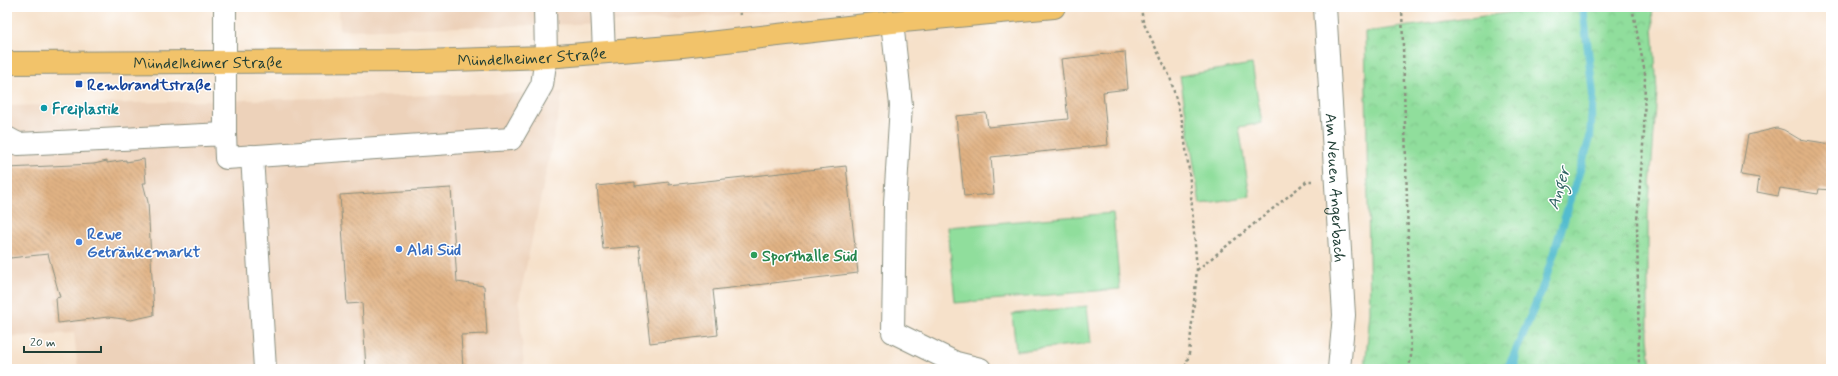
<svg xmlns="http://www.w3.org/2000/svg" width="1838" height="376" viewBox="0 0 1838 376" font-family="Mynerve,sans-serif">
<style>
.built{fill:#edd2ba}
.grass{fill:#90de9c;stroke:#588e68}
.park{fill:url(#park-crowns);stroke:#588e68}
.lines{fill:none;stroke-linecap:round;stroke-linejoin:round}
.stream{stroke:#52bccf;stroke-width:8}
.building{fill:url(#building-back-hatch)}
.minor-casing{stroke:#8a8f7f;stroke-width:24}
.major-casing{stroke:#8a8f7f;stroke-width:24}
.path{stroke:#8a8f7f;stroke-width:2.5;stroke-dasharray:3 3;stroke-linecap:butt}
.minor{stroke:#fff;stroke-width:22}
.major{stroke:#f2c36a;stroke-width:22}
.transit-dot{fill:#1a4fb4;stroke:#fff;stroke-width:1.5}
.culture-dot{fill:#0f9aa8;stroke:#fff;stroke-width:1.5}
.shop-dot{fill:#3f7fe0;stroke:#fff;stroke-width:1.5}
.leisure-dot{fill:#2e9e5b;stroke:#fff;stroke-width:1.5}
.labels{text-anchor:middle;stroke-width:3;stroke-linejoin:round;paint-order:stroke}
.street-label{font-size:16px;fill:#1f3d34;stroke:#fff}
.transit-label{font-size:16px;font-weight:bold;fill:#164399;stroke:#fff;text-anchor:start}
.culture-label{font-size:16px;font-weight:bold;fill:#0d838f;stroke:#fff;text-anchor:start}
.shop-label{font-size:16px;font-weight:bold;fill:#366cbe;stroke:#fff;text-anchor:start}
.leisure-label{font-size:16px;font-weight:bold;fill:#27864d;stroke:#fff;text-anchor:start}
.water-label{font-size:17px;font-style:italic;fill:#2e6362;stroke:#fff}
</style>
<defs>
<pattern id="park-crowns" width="20" height="18" patternUnits="userSpaceOnUse"><rect width="20" height="18" fill="#90de9c"/><path d="M2 6a3 3 0 1 1 6 0M12 15a3 3 0 1 1 6 0" fill="none" stroke="#7cbf87"/></pattern>
<pattern id="building-back-hatch" width="6" height="6" patternUnits="userSpaceOnUse"><rect width="6" height="6" fill="#e1b284"/><path d="M-1 5l2 2M0 0l6 6M5-1l2 2" fill="none" stroke="#b6926d"/></pattern>
</defs>
<rect width="100%" height="100%" fill="#fff"/>
<filter id="ink" filterUnits="userSpaceOnUse"><feTurbulence type="fractalNoise" baseFrequency=".025" numOctaves="2"/><feDisplacementMap in="SourceGraphic" scale="8" xChannelSelector="R" yChannelSelector="G"/><feConvolveMatrix kernelMatrix="1 2 1 2 8 2 1 2 1" color-interpolation-filters="sRGB"/></filter>
<filter id="wash" filterUnits="userSpaceOnUse"><feTurbulence type="fractalNoise" baseFrequency=".012" numOctaves="4" result="noise"/><feDisplacementMap in="SourceGraphic" scale="16" xChannelSelector="R" yChannelSelector="G"/><feGaussianBlur stdDeviation="0.9" result="paint"/><feColorMatrix in="noise" values="0 0 0 0 0 0 0 0 0 0 0 0 0 0 0 0 0 1.4 0 .05"/><feComposite in="paint" operator="in"/></filter>
<g filter="url(#wash)">
<rect width="100%" height="100%" fill="#f6e1ca"/>
<path class="built" d="M 339,7 L 788,7 L 789,11 L 582,24 L 340,30 Z
M 563,92 L 519,301 L 524,369 L 78,369 L 74,333 L 7,337 L 7,106 Z"/>
<path class="grass" d="M 1252,64 L 1262,123 L 1239,127 L 1250,196 L 1200,204 L 1180,76 Z
M 1113,213 L 1120,289 L 955,303 L 948,227 Z
M 1087,306 L 1091,343 L 1016,351 L 1012,314 Z"/>
<path class="park" d="M 1552,7 L 1652,7 L 1657,92 L 1648,215 L 1648,336 L 1651,369 L 1365,369 L 1370,312 L 1365,32 Z"/>
<g class="lines">
<path class="stream" d="M 1515,354 L 1516,369
M 1507,369 L 1515,353 L 1544,284 L 1590,138 L 1593,94 L 1583,7"/>
</g>
<g id="blocks">
<path class="building" d="M 1125,52 L 1128,89 L 1103,92 L 1108,145 L 991,157 L 994,194 L 964,196 L 956,116 L 986,113 L 988,127 L 1068,119 L 1061,59 Z
M 1777,128 L 1784,130 L 1799,139 L 1831,144 L 1831,190 L 1819,189 L 1818,194 L 1780,188 L 1778,196 L 1757,192 L 1759,178 L 1741,175 L 1748,135 Z
M 144,159 L 146,183 L 143,183 L 148,202 L 154,315 L 131,320 L 108,317 L 58,323 L 56,298 L 60,297 L 48,254 L 10,258 L 7,236 L 7,168 L 94,164 L 107,161 L 107,163 L 126,160 L 126,162 Z
M 846,166 L 858,273 L 713,290 L 718,335 L 650,343 L 639,246 L 603,249 L 597,186 L 635,182 L 635,186 L 669,182 L 669,185 Z
M 451,188 L 457,282 L 484,286 L 487,334 L 461,335 L 463,369 L 366,369 L 362,303 L 347,304 L 340,195 Z"/>
</g>
</g>
<g filter="url(#ink)">
<use href="#blocks" fill-opacity="0" stroke="#8a8f7f" stroke-width="1"/>
<g class="lines">
<defs>
<g id="minor">
<path d="M 225,7 L 225,134"/>
<path d="M 602,7 L 604,52"/>
<path id="s1" d="M 1325,7 L 1344,315 L 1339,369"/>
<path d="M 892,22 L 901,105 L 895,203 L 893,332 L 956,363 L 980,369"/>
<path d="M 7,138 L 18,144 L 225,134 L 226,158 L 511,139 L 542,85 L 546,57 L 545,7"/>
<path d="M 252,156 L 265,369"/>
</g>
<g id="major">
<path id="s2" d="M 7,63 L 421,61 L 546,57 L 682,46 L 892,22 L 1054,7"/>
</g>
</defs>
<use href="#minor" class="minor-casing"/>
<use href="#major" class="major-casing"/>
<path class="path" d="M 739,7 L 740,15
M 1141,7 L 1143,22 L 1170,77 L 1182,121 L 1189,170 L 1197,270 L 1189,354 L 1185,369
M 1402,7 L 1411,356 L 1409,369
M 1632,7 L 1645,73 L 1644,133 L 1637,221 L 1639,369
M 1197,270 L 1307,181 L 1312,181"/>
<use href="#minor" class="minor"/>
<use href="#major" class="major"/>
</g>
</g>
<rect class="transit-dot" x="75" y="80" width="8" height="8" rx="2"/>
<circle class="culture-dot" cx="44" cy="108" r="4"/>
<g class="shop-dot">
<circle cx="79" cy="242" r="4"/>
<circle cx="399" cy="249" r="4"/>
</g>
<circle class="leisure-dot" cx="754" cy="255" r="4"/>
<g class="labels">
<g class="street-label">
<text dy="6" stroke="none"><textPath href="#s2" startOffset="525">Mündelheimer Straße</textPath></text>
<text dy="6" stroke="none"><textPath href="#s2" startOffset="201">Mündelheimer Straße</textPath></text>
<text dy="6" stroke="none"><textPath href="#s1" startOffset="181">Am Neuen Angerbach</textPath></text>
</g>
<g class="transit-label">
<text x="87" y="90">Rembrandtstraße</text>
</g>
<g class="culture-label">
<text x="52" y="114">Freiplastik</text>
</g>
<g class="shop-label">
<text x="87" y="239">Rewe<tspan x="87" dy="18">Getränkemarkt</tspan></text>
<text x="407" y="255">Aldi Süd</text>
</g>
<g class="leisure-label">
<text x="762" y="261">Sporthalle Süd</text>
</g>
<g class="water-label">
<text transform="translate(1558 188) rotate(-73)" y="6">Anger</text>
</g>
</g>
<rect width="1838" height="376" fill="none" stroke="#fff" stroke-width="24"/>
<path d="M24 346v6h77v-6" fill="none" stroke="#1f3d34" stroke-width="2"/>
<text x="30" y="346" font-size="12" fill="#1f3d34" stroke="#ffffff" stroke-width="3" paint-order="stroke">20 m</text>
</svg>
